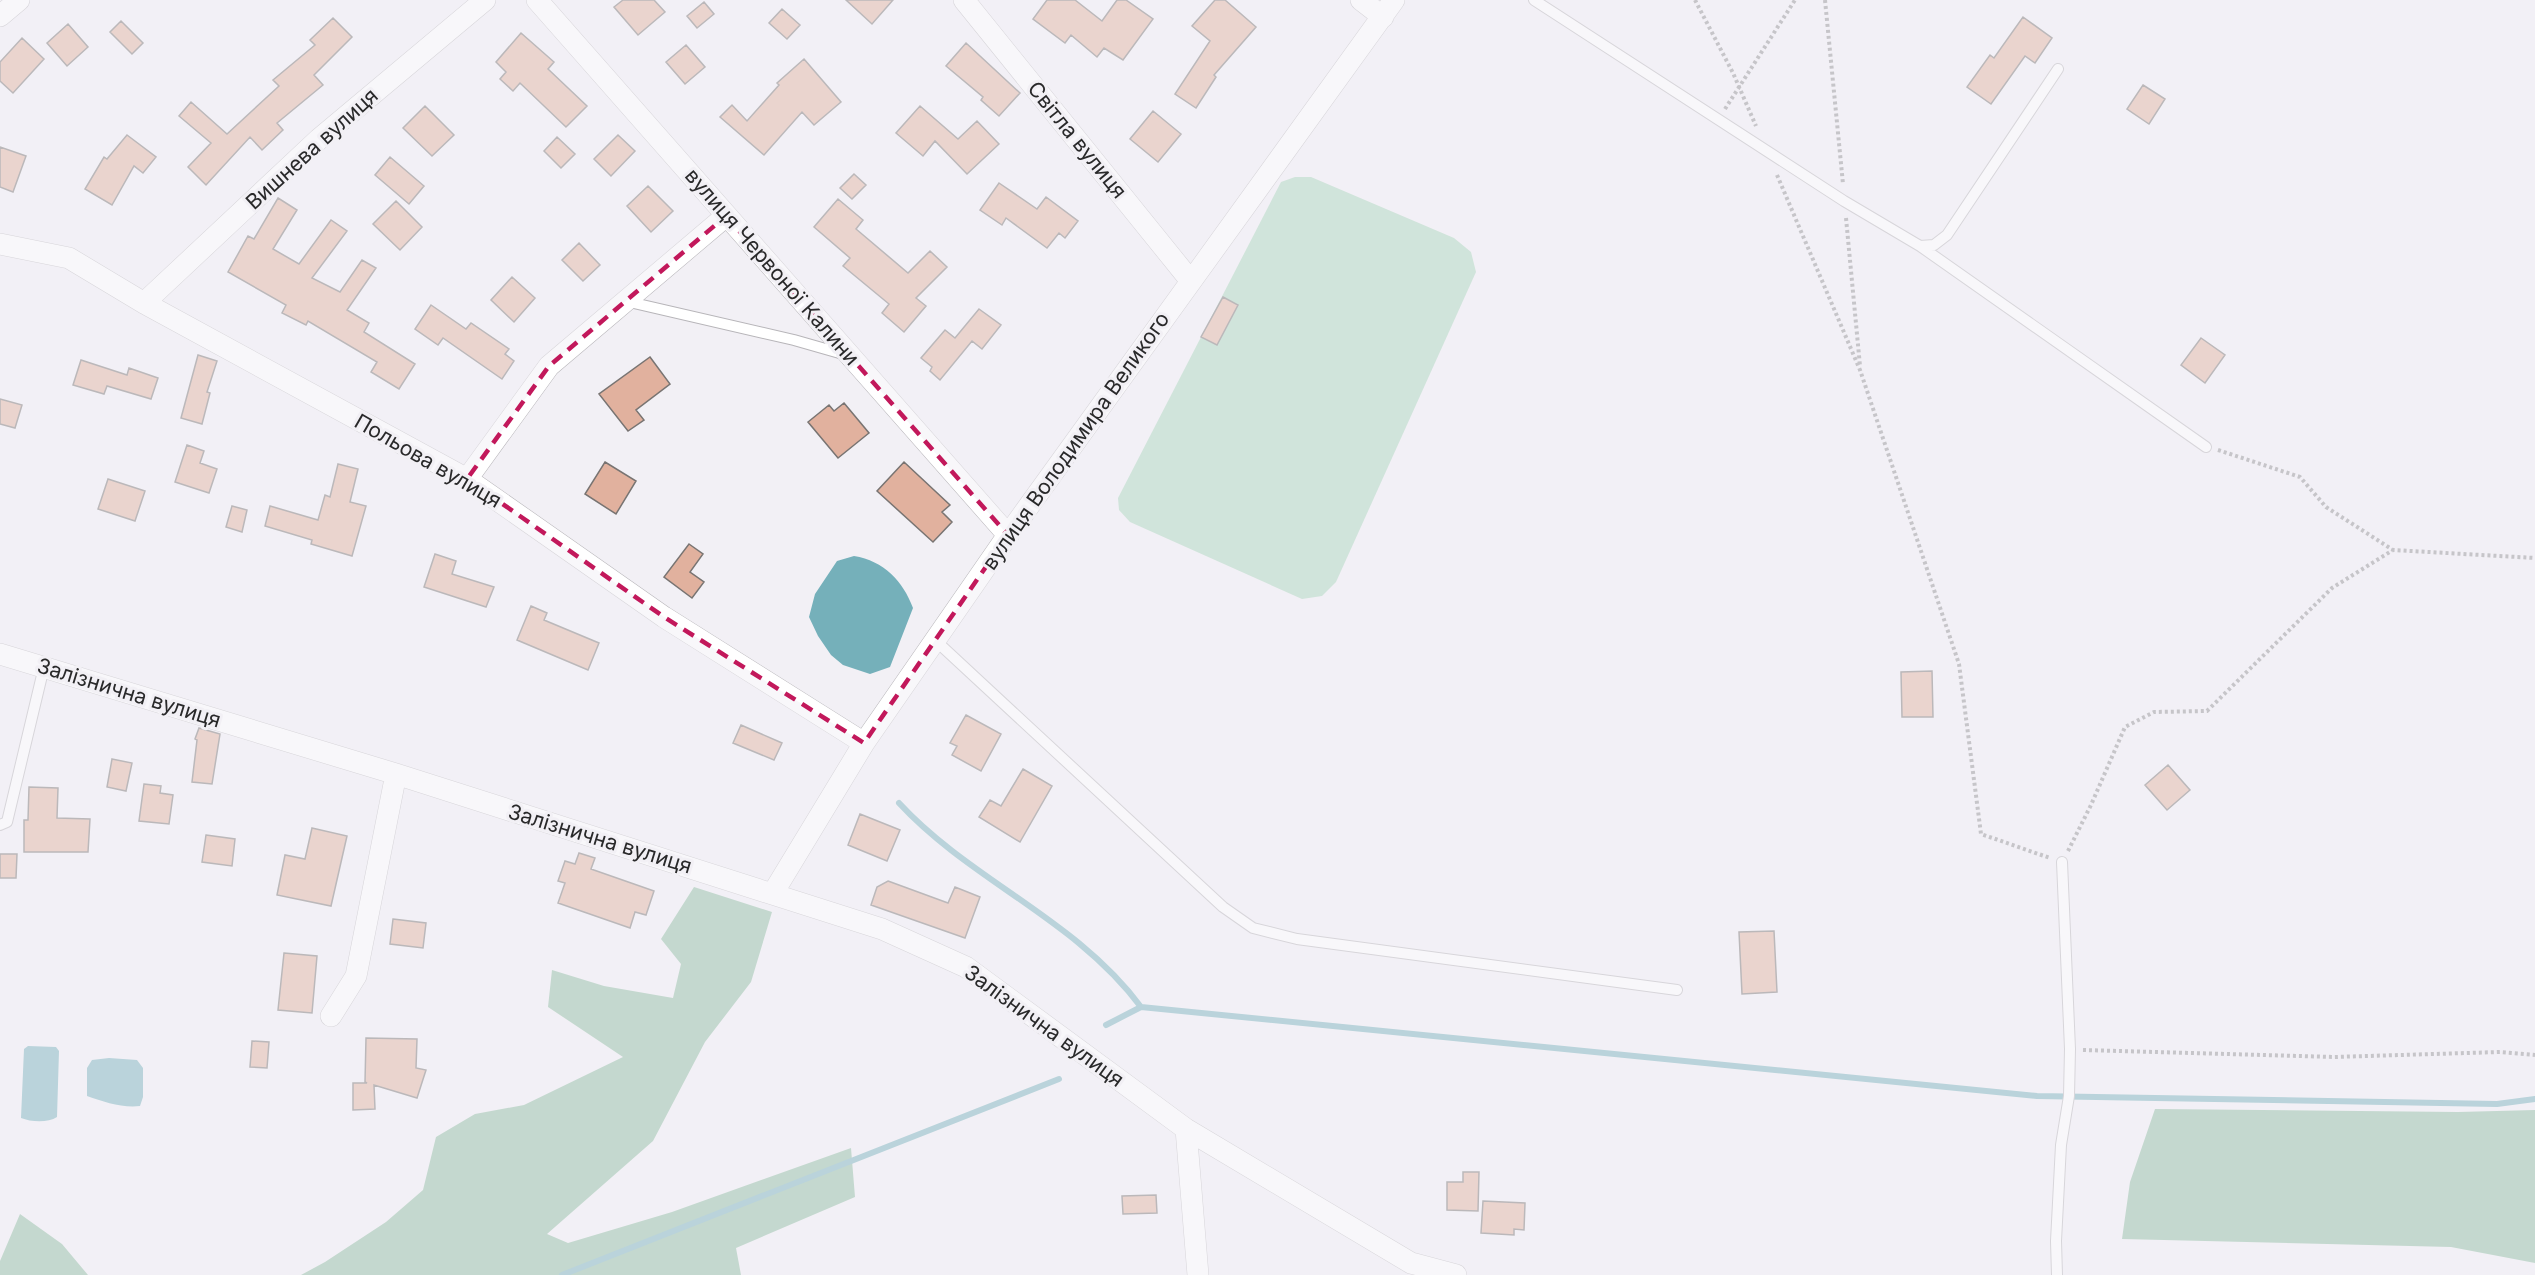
<svg xmlns="http://www.w3.org/2000/svg" width="2535" height="1275" viewBox="0 0 2535 1275" font-family="Inter,sans-serif">
<style>
.green{fill:#a7d4ba}
.forest{fill:#8cbba0}
.water{fill:#75b0ba}
.lines{fill:none;stroke-linecap:round;stroke-linejoin:round}
.stream{stroke:#75b0ba;stroke-width:6}
.building{fill:#e1b19e;stroke:#787472;stroke-width:1.5}
.lane-casing{stroke:#b7b5b9;stroke-width:12}
.street-casing{stroke:#b7b5b9;stroke-width:22}
.path{stroke:#919093;stroke-width:4;stroke-dasharray:3 3;stroke-linecap:butt}
.lane{stroke:#fff;stroke-width:10}
.street{stroke:#fff;stroke-width:21}
.marked{fill:none;stroke:#c2185b;stroke-width:4.5;stroke-dasharray:12 8;stroke-linejoin:round}
.labels{text-anchor:middle;stroke-width:6;stroke-linejoin:round;paint-order:stroke}
.street-label{font-size:21px;fill:#29292a;stroke:#f2f0f5}
</style>
<rect width="100%" height="100%" fill="#f2f0f5"/>
<path class="green" d="M 1295,177 L 1311,177 L 1454,238 L 1471,252 L 1476,272 L 1336,582 L 1322,596 L 1302,599 L 1130,522 L 1119,510 L 1118,498 L 1281,182 Z"/>
<path class="forest" d="M 694,887 L 772,912 L 751,982 L 705,1042 L 653,1141 L 547,1234 L 568,1243 L 672,1212 L 851,1148 L 855,1197 L 736,1248 L 741,1275 L 301,1275 L 325,1262 L 386,1222 L 423,1190 L 436,1137 L 475,1114 L 524,1105 L 623,1057 L 548,1007 L 552,970 L 604,986 L 673,998 L 681,964 L 661,939 Z
M 2155,1109 L 2458,1112 L 2535,1110 L 2535,1263 L 2451,1247 L 2122,1239 L 2130,1182 Z
M 20,1214 L 62,1244 L 88,1275 L 0,1275 L 0,1261 Z"/>
<path class="water" d="M 854,556 C 884,561 903,581 913,608 L 890,667 L 870,674 L 843,665 L 831,655 L 818,636 L 809,617 L 815,594 L 837,561 Z
M 28,1046 L 56,1047 L 59,1051 L 57,1117 C 48,1123 31,1122 21,1118 L 24,1049 Z
M 109,1058 L 137,1060 L 143,1068 L 143,1097 L 140,1106 C 122,1108 104,1102 87,1096 L 87,1068 L 92,1060 Z"/>
<g class="lines">
<path class="stream" d="M 899,803 C 971,881 1076,919 1141,1007
M 1106,1025 L 1141,1007 L 2037,1096 L 2497,1104 L 2535,1099
M 562,1275 L 1059,1079"/>
</g>
<path class="building" d="M 623,0 L 654,0 L 665,12 L 638,35 L 614,7 Z
M 846,0 L 893,0 L 872,24 Z
M 1047,0 L 1075,0 L 1102,21 L 1117,0 L 1126,0 L 1153,19 L 1123,60 L 1104,48 L 1097,57 L 1071,35 L 1065,43 L 1033,19 Z
M 1215,0 L 1225,0 L 1256,27 L 1214,75 L 1216,77 L 1196,108 L 1175,94 L 1210,41 L 1192,26 Z
M 704,2 L 714,14 L 697,28 L 687,16 Z
M 782,9 L 800,25 L 787,39 L 769,23 Z
M 2023,17 L 2052,38 L 2035,63 L 2025,56 L 1991,104 L 1967,87 L 1990,55 L 1994,58 Z
M 333,18 L 352,37 L 314,75 L 323,85 L 277,123 L 283,130 L 262,150 L 250,137 L 206,185 L 188,167 L 211,143 L 179,116 L 191,102 L 227,134 L 279,86 L 273,80 L 315,45 L 310,40 Z
M 121,21 L 143,43 L 132,54 L 110,32 Z
M 68,24 L 88,47 L 67,66 L 47,43 Z
M 521,33 L 554,62 L 548,69 L 587,106 L 566,127 L 520,83 L 513,91 L 500,79 L 506,72 L 496,62 Z
M 22,38 L 44,59 L 13,93 L 0,81 L 0,62 Z
M 966,43 L 1020,93 L 999,116 L 981,100 L 983,97 L 946,66 Z
M 686,45 L 705,67 L 685,84 L 666,62 Z
M 804,59 L 841,102 L 814,125 L 802,112 L 764,155 L 720,117 L 732,105 L 747,121 L 779,85 L 777,83 Z
M 2143,85 L 2165,99 L 2149,124 L 2127,109 Z
M 425,106 L 454,135 L 432,156 L 403,128 Z
M 920,106 L 958,139 L 977,121 L 999,144 L 967,174 L 935,141 L 923,156 L 896,133 Z
M 1153,111 L 1181,134 L 1158,162 L 1130,139 Z
M 127,135 L 156,157 L 143,173 L 134,166 L 112,205 L 85,189 L 104,157 L 107,159 Z
M 618,135 L 635,151 L 611,176 L 594,159 Z
M 557,137 L 575,154 L 561,168 L 544,151 Z
M 0,147 L 26,156 L 13,192 L 0,187 Z
M 390,157 L 424,186 L 409,204 L 375,175 Z
M 854,174 L 866,185 L 852,199 L 840,188 Z
M 999,183 L 1037,209 L 1046,197 L 1078,221 L 1065,238 L 1059,233 L 1047,248 L 1006,218 L 1002,225 L 980,210 Z
M 648,186 L 673,211 L 651,232 L 627,206 Z
M 278,198 L 297,210 L 273,249 L 299,264 L 331,220 L 347,231 L 312,278 L 340,292 L 362,260 L 376,268 L 347,310 L 369,323 L 364,332 L 415,364 L 399,389 L 371,372 L 377,362 L 308,321 L 306,325 L 282,313 L 286,305 L 228,272 L 248,236 L 254,239 Z
M 838,199 L 863,220 L 856,229 L 908,273 L 930,251 L 947,267 L 916,298 L 926,306 L 904,332 L 882,313 L 889,304 L 843,266 L 850,258 L 814,227 Z
M 396,201 L 422,227 L 400,250 L 373,224 Z
M 579,243 L 600,265 L 583,281 L 562,260 Z
M 512,277 L 535,298 L 514,322 L 491,300 Z
M 1223,297 L 1238,305 L 1217,345 L 1201,337 Z
M 431,305 L 466,329 L 471,323 L 509,349 L 505,354 L 514,361 L 502,379 L 443,338 L 438,345 L 415,329 Z
M 979,309 L 1001,325 L 982,349 L 972,341 L 940,380 L 930,371 L 932,367 L 921,358 L 945,330 L 955,338 Z
M 2201,338 L 2225,355 L 2205,383 L 2181,365 Z
M 198,355 L 217,361 L 207,392 L 210,393 L 202,424 L 181,418 Z
M 650,357 L 670,384 L 636,410 L 644,420 L 628,431 L 599,394 Z
M 81,360 L 127,375 L 129,368 L 158,378 L 151,399 L 107,386 L 104,394 L 73,385 Z
M 0,399 L 22,405 L 15,428 L 0,424 Z
M 844,403 L 869,433 L 838,458 L 808,422 L 829,405 L 834,411 Z
M 187,445 L 204,451 L 200,463 L 217,469 L 209,493 L 175,482 Z
M 605,462 L 636,481 L 616,514 L 585,494 Z
M 904,462 L 950,505 L 942,512 L 952,522 L 933,542 L 877,491 Z
M 338,464 L 358,469 L 350,502 L 366,506 L 352,556 L 311,544 L 312,540 L 265,526 L 270,506 L 318,520 L 325,495 L 330,497 Z
M 108,479 L 145,491 L 135,521 L 98,509 Z
M 232,506 L 247,510 L 242,532 L 226,527 Z
M 689,544 L 703,554 L 690,572 L 704,582 L 692,598 L 664,577 Z
M 435,554 L 456,561 L 452,574 L 494,587 L 486,607 L 424,587 Z
M 531,606 L 547,613 L 544,620 L 599,643 L 588,670 L 517,640 Z
M 1932,671 L 1933,717 L 1902,717 L 1901,672 Z
M 966,715 L 1001,734 L 981,771 L 952,755 L 957,746 L 950,743 Z
M 741,725 L 782,743 L 774,760 L 733,743 Z
M 199,728 L 220,734 L 212,784 L 192,782 L 197,740 L 195,739 Z
M 112,759 L 132,763 L 126,791 L 107,787 Z
M 2168,765 L 2190,790 L 2167,810 L 2145,785 Z
M 1023,769 L 1052,786 L 1020,842 L 979,817 L 990,800 L 1001,806 Z
M 144,784 L 161,786 L 160,793 L 173,795 L 169,824 L 139,821 Z
M 29,787 L 58,788 L 57,818 L 90,819 L 88,852 L 24,852 L 24,820 L 28,820 Z
M 860,814 L 900,830 L 887,861 L 848,845 Z
M 312,828 L 347,836 L 331,906 L 277,895 L 285,855 L 305,859 Z
M 206,835 L 235,839 L 232,866 L 202,862 Z
M 579,853 L 595,858 L 591,869 L 654,891 L 646,915 L 635,912 L 630,928 L 558,903 L 565,883 L 558,881 L 565,861 L 575,864 Z
M 0,854 L 17,854 L 16,878 L 0,878 Z
M 888,881 L 948,903 L 955,887 L 980,897 L 965,938 L 871,905 L 877,887 Z
M 393,919 L 426,923 L 423,948 L 390,944 Z
M 1774,931 L 1777,992 L 1742,994 L 1739,932 Z
M 284,953 L 317,956 L 312,1013 L 278,1010 Z
M 366,1038 L 417,1039 L 416,1068 L 426,1070 L 417,1098 L 374,1085 L 375,1109 L 353,1110 L 353,1083 L 367,1083 L 365,1082 Z
M 252,1041 L 269,1042 L 267,1068 L 250,1067 Z
M 1463,1172 L 1479,1172 L 1478,1211 L 1447,1210 L 1447,1182 L 1463,1182 Z
M 1156,1195 L 1157,1213 L 1123,1214 L 1122,1196 Z
M 1483,1201 L 1525,1203 L 1524,1230 L 1514,1229 L 1514,1235 L 1481,1233 Z"/>
<g class="lines">
<defs>
<path id="lane" d="M 1534,0 L 1844,201 L 1920,246 L 2206,447
M 1920,246 L 1934,245 L 1947,235 L 2058,69
M 625,301 L 794,340 L 843,354
M 935,640 L 1223,907 L 1253,928 L 1297,939 L 1677,990
M 0,825 L 7,822 L 44,667
M 2057,1275 L 2056,1241 L 2061,1145 L 2069,1096 L 2070,1049 L 2062,862"/>
<path id="street" d="M 537,0 L 1008,535
M 964,0 L 1190,280
M 1361,0 L 1383,17
M 0,16 L 19,0
M 0,244 L 69,258 L 144,303 L 467,479 L 664,617 L 864,743
M 144,303 L 319,139 L 485,0
M 467,479 L 549,366 L 726,216
M 0,654 L 396,774 L 882,929 L 966,967 L 1186,1129 L 1411,1263 L 1456,1275
M 773,893 L 864,743 L 1008,535 L 1394,0
M 331,1016 L 356,976 L 396,774
M 1186,1129 L 1198,1275"/>
</defs>
<use href="#lane" class="lane-casing"/>
<use href="#street" class="street-casing"/>
<path class="path" d="M 1695,0 L 1733,73 L 1756,126
M 1825,0 L 1843,184
M 1725,109 L 1795,0
M 1777,175 L 1860,370 L 1959,664 L 1981,834 L 2050,858
M 1846,218 L 1860,366
M 2218,450 L 2300,477 L 2326,507 L 2393,550
M 2068,851 L 2091,805 L 2125,727 L 2154,712 L 2207,711 L 2332,588 L 2393,550 L 2535,558
M 2083,1050 L 2334,1057 L 2500,1052 L 2535,1055"/>
<use href="#lane" class="lane"/>
<use href="#street" class="street"/>
</g>
<path d="M0 0H2535V1275H0ZM 726,216 L 1008,535 L 864,743 L 664,617 L 467,479 L 549,366 Z" fill="#f2f0f5" fill-opacity=".55" fill-rule="evenodd"/>
<path class="marked" d="M 726,216 L 1008,535 L 864,743 L 664,617 L 467,479 L 549,366 Z"/>
<g class="labels">
<g class="street-label">
<text transform="translate(1077 140) rotate(51)" y="7">Світла вулиця</text>
<text transform="translate(312 149) rotate(-42)" y="7">Вишнева вулиця</text>
<text transform="translate(772 267) rotate(49)" y="7">вулиця Червоної Калини</text>
<text transform="translate(1076 441) rotate(-55)" y="7">вулиця Володимира Великого</text>
<text transform="translate(428 461) rotate(30)" y="7">Польова вулиця</text>
<text transform="translate(129 693) rotate(17)" y="7">Залізнична вулиця</text>
<text transform="translate(600 839) rotate(17)" y="7">Залізнична вулиця</text>
<text transform="translate(1044 1026) rotate(36)" y="7">Залізнична вулиця</text>
</g>
</g>
</svg>
